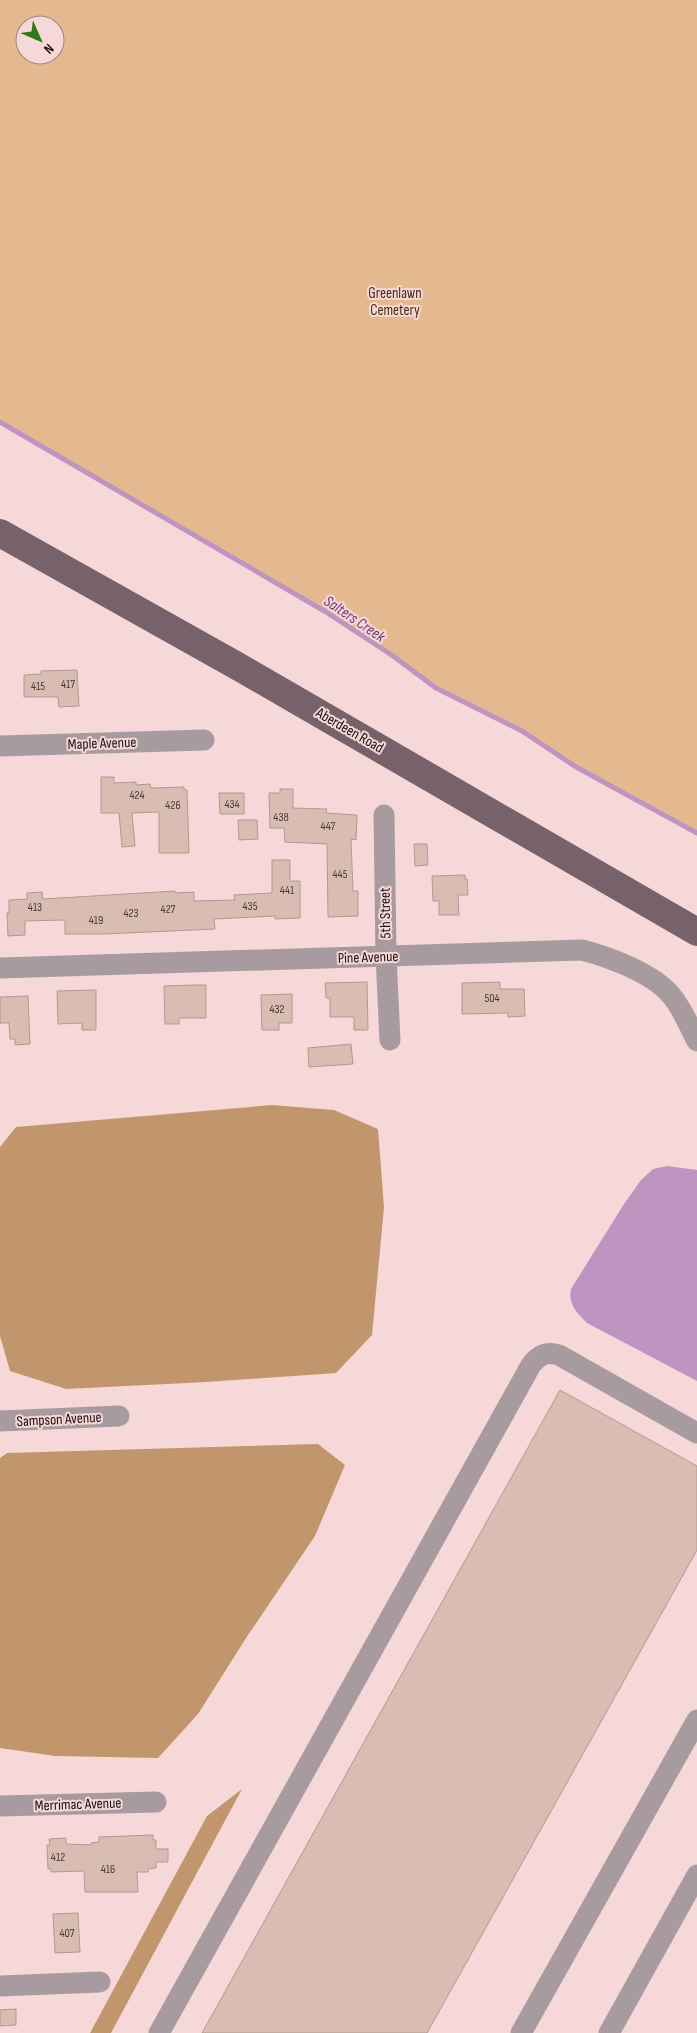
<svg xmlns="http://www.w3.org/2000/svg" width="697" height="2033" viewBox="0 0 697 2033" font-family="'Sofia Sans Condensed',sans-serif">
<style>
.green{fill:#e5b990;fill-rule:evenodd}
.forest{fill:#c2966c}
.water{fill:#bf94c0}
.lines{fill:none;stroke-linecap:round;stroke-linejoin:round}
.stream{stroke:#bf94c0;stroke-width:5}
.building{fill:#d9bdb3;stroke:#b3988f}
.minor{stroke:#a79ba0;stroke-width:21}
.major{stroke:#77626b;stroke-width:28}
.labels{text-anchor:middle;stroke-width:4;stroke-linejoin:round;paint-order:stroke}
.number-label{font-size:12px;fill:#483936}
.park-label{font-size:15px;fill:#492b08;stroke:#f7d8d9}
.street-label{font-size:15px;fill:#170d0d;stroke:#f7d8d9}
.water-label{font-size:16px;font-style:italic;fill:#723c73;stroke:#f7d8d9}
</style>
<rect width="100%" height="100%" fill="#f7d8d9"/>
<path class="green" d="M 0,0 L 697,0 L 697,833 L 576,767 L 522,731 L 436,688 L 393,656 L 326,612 L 0,422 ZM 25,25 L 55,25 L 55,55 L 25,55 Z"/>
<path class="forest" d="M 272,1105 L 334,1110 L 378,1129 L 384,1207 L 372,1335 L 336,1373 L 207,1382 L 66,1389 L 10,1371 L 0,1336 L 0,1147 L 16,1127 Z
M 318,1444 L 345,1465 L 315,1536 L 248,1635 L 198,1714 L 158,1758 L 55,1756 L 0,1748 L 0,1458 L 7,1453 Z
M 242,1789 L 111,2033 L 90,2033 L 207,1816 Z"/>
<path class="water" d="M 667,1166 L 697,1170 L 697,1381 L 587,1323 C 576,1312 568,1304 571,1289 L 624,1204 L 641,1180 L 653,1169 Z"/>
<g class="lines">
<path class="stream" d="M 0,422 L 326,612 L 393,656 L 436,688 L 522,731 L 576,767 L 697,833"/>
</g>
<path class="building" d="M 77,670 L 79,706 L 59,707 L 58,697 L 24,697 L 24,675 L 41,674 L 41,671 Z
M 101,777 L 114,777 L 114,783 L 136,782 L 136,785 L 150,784 L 151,788 L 184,787 L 184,790 L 187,790 L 189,853 L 159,853 L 159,812 L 132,813 L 135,846 L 122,847 L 119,813 L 101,813 Z
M 280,789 L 293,789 L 293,808 L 327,809 L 326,813 L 357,815 L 356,840 L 351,839 L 353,891 L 358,891 L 358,916 L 328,917 L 327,844 L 285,842 L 284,828 L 270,828 L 269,793 L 280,793 Z
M 219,793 L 244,793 L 244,814 L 220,814 Z
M 238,820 L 257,820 L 258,839 L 239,840 Z
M 414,844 L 427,844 L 428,865 L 415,866 Z
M 272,860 L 290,860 L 290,881 L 300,881 L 300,918 L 275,919 L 275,916 L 214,919 L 215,929 L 104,934 L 65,934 L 65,920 L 25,921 L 25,935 L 8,936 L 7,913 L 9,913 L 9,900 L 27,899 L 27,893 L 42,892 L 43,899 L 175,891 L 175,893 L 194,892 L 194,901 L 235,900 L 234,895 L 272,893 Z
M 465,875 L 465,879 L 467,879 L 468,895 L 458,895 L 459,915 L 439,915 L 439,901 L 433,901 L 432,876 Z
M 367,982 L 368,1030 L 354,1030 L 354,1017 L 330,1017 L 330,998 L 326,998 L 325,983 Z
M 500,982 L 500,989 L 524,989 L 525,1016 L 508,1017 L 508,1013 L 462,1014 L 462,983 Z
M 195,985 L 206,985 L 206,1018 L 179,1018 L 179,1024 L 165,1024 L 164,986 Z
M 96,990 L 96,1030 L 82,1030 L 82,1023 L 58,1024 L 57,991 Z
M 292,994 L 292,1023 L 279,1023 L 279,1030 L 262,1030 L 261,995 Z
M 28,996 L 30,1044 L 15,1045 L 15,1039 L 10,1039 L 9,1023 L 0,1023 L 0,997 Z
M 351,1044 L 353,1064 L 309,1067 L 308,1048 Z
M 560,1390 L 697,1466 L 697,1550 L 427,2033 L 202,2033 Z
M 153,1835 L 153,1840 L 156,1840 L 156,1849 L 168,1849 L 168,1862 L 156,1862 L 156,1868 L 148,1869 L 148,1872 L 137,1872 L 138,1892 L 85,1892 L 84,1871 L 51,1872 L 51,1869 L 48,1869 L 47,1845 L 50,1845 L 49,1839 L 66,1838 L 66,1844 L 91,1845 L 91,1843 L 99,1842 L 99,1837 Z
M 78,1913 L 80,1952 L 55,1953 L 53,1914 Z
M 16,2009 L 16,2025 L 0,2026 L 0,2010 Z"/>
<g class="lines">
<path class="minor" d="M 0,746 L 204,740
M 384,815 L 386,956 L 390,1040
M 0,968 L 582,950 C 609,957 652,973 670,994 C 682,1007 689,1026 697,1041
M 0,1421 L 119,1416
M 0,1806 L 156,1802
M 0,1986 L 100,1982
M 159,2033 L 531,1365 C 539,1355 546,1351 559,1355 L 697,1433
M 521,2033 L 697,1720
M 609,2033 L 697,1875"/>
<path class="major" d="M 0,533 L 239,667 L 697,932"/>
</g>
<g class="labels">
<g class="number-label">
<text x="68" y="688">417</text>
<text x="38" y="690">415</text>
<text x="137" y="799">424</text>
<text x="232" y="808">434</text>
<text x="173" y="809">426</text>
<text x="281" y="821">438</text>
<text x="328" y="830">447</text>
<text x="340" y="878">445</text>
<text x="287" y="894">441</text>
<text x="250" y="910">435</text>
<text x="35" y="911">413</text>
<text x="168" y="913">427</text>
<text x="131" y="917">423</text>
<text x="96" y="924">419</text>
<text x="492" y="1002">504</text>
<text x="277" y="1013">432</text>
<text x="58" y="1861">412</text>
<text x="108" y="1873">416</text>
<text x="67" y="1937">407</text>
</g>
<g class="park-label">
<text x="395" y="298">Greenlawn<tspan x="395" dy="17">Cemetery</tspan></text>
</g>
<g class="street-label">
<text transform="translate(350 730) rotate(30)" y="5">Aberdeen Road</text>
<text transform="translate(102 743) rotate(-2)" y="5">Maple Avenue</text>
<text transform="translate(385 913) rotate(-91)" y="5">5th Street</text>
<text transform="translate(368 957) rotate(-2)" y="5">Pine Avenue</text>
<text transform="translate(59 1419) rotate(-3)" y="5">Sampson Avenue</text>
<text transform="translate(78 1804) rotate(-2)" y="5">Merrimac Avenue</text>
</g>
<g class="water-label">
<text transform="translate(355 618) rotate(34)" y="6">Salters Creek</text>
</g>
</g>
<g transform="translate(40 40) rotate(135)"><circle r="24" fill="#f7d8d9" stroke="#9d8787"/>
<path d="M0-4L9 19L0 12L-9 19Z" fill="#347715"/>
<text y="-8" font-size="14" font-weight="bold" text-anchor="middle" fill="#170d0d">N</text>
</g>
</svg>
